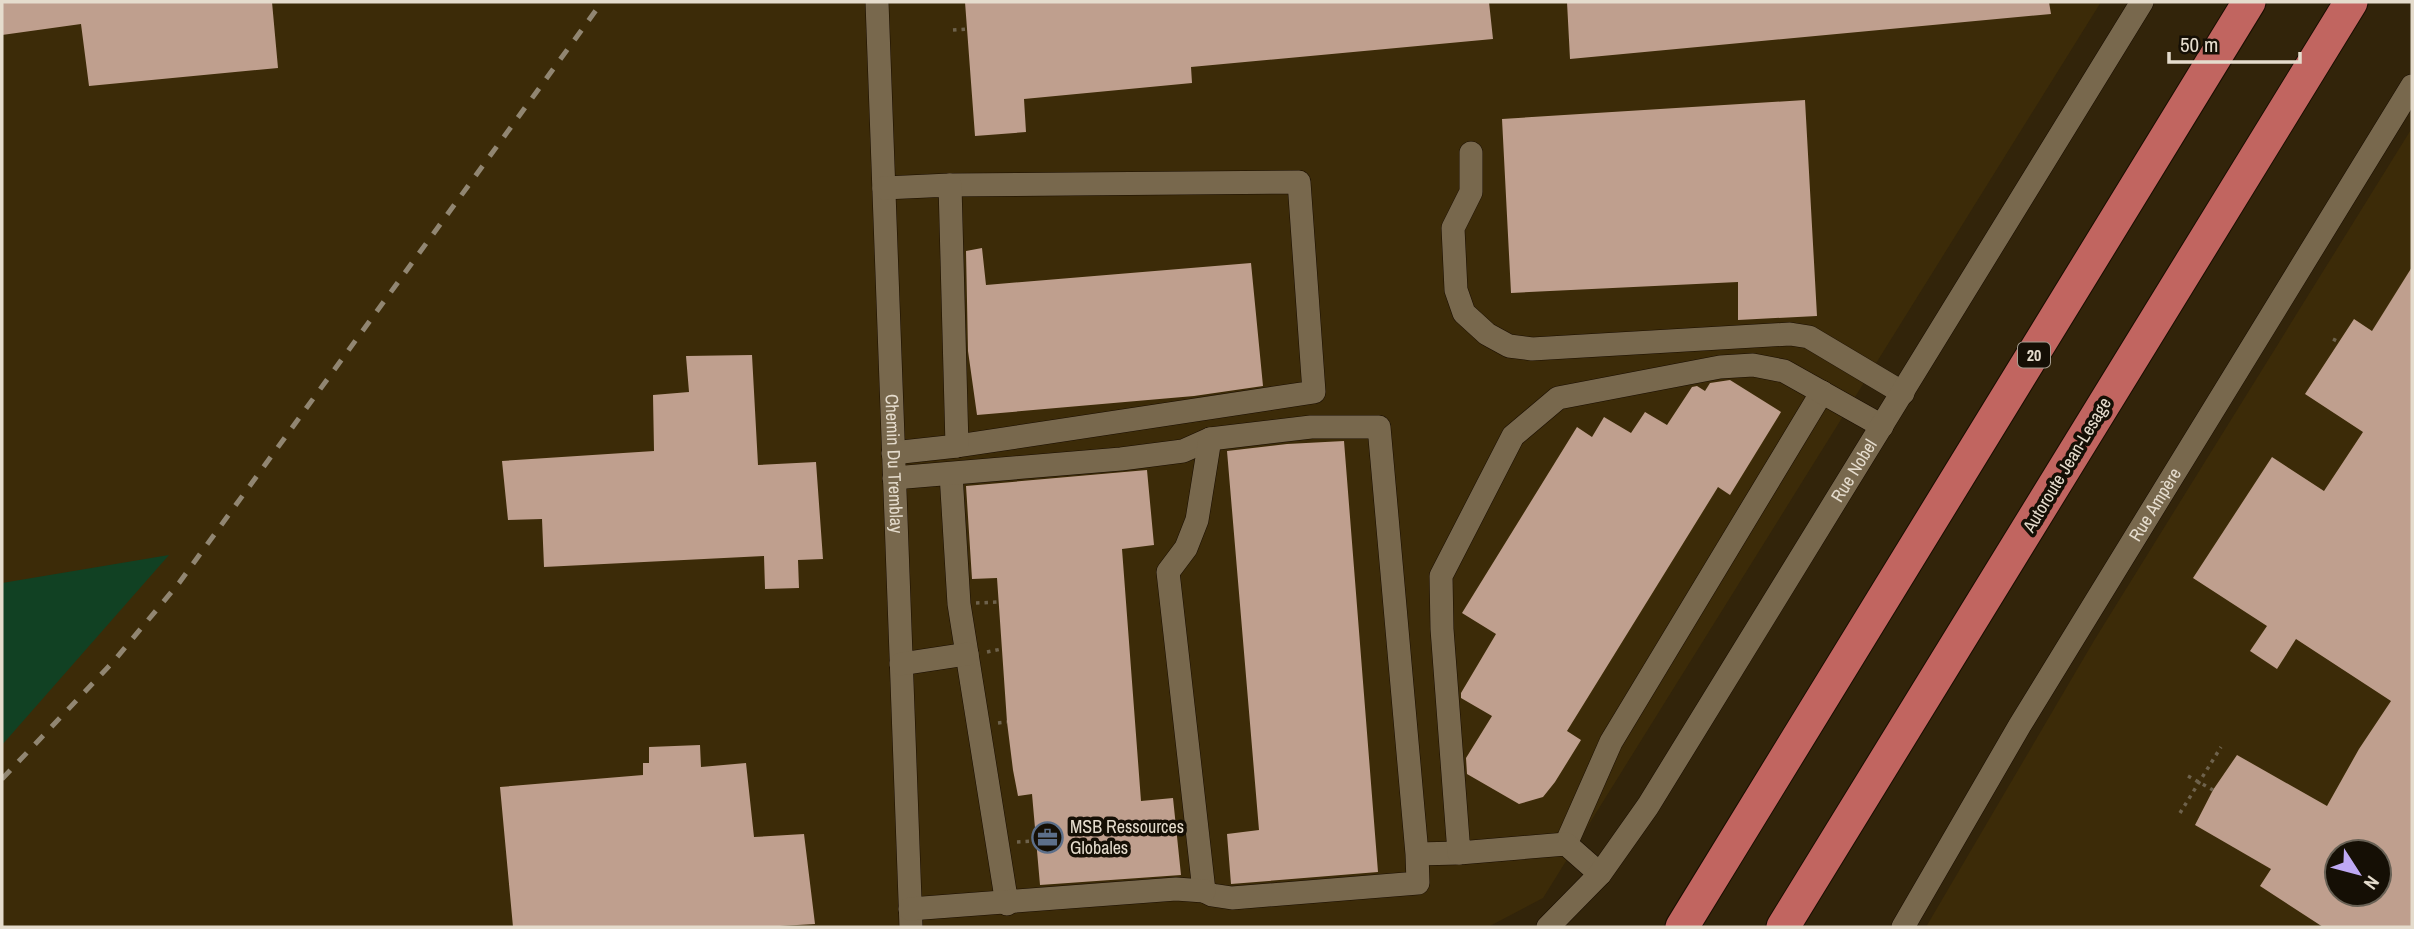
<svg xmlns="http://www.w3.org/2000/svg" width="2414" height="929" viewBox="0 0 2414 929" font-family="'Archivo Narrow',sans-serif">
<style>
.built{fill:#3c2b08;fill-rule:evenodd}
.green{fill:#114123}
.building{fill:#bf9f8e;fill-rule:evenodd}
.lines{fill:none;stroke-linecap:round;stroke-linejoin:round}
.minor-casing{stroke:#190d00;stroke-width:24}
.highway-casing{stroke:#190d00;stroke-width:35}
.path{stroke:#6e624c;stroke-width:3.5;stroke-dasharray:3.5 5;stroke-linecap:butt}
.minor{stroke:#78684d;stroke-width:23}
.highway{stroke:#c16560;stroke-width:33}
.rail{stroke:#918672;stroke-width:5;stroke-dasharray:12 12;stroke-linecap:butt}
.labels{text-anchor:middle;stroke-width:7;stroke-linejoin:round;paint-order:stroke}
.shield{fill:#150f05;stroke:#a79e91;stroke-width:2}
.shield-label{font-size:16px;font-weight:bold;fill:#e5dccd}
.street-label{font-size:18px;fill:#e5dccd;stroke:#150f05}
.poi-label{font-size:18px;fill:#e5dccd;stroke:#150f05;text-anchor:start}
</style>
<rect width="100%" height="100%" fill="#32240a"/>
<path class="built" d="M 2,2 L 2101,2 L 1543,898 L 1488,927 L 2,927 Z
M 2412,128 L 2412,927 L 1926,927 L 2095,639 ZM 2337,852 L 2379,852 L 2379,894 L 2337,894 Z"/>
<path class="green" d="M 169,555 L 2,745 L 2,583 Z"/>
<path class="building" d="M 2,2 L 272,2 L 278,68 L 89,86 L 81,24 L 2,35 Z
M 965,2 L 1489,2 L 1493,39 L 1191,67 L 1192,83 L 1024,99 L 1026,132 L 975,136 Z
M 1567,2 L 2049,2 L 2051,14 L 1570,59 Z
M 1805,100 L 1817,316 L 1738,320 L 1738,282 L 1511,293 L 1502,119 Z
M 982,248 L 986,285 L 1251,263 L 1263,386 L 1194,396 L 977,415 L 968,351 L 966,251 Z
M 2412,267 L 2412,927 L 2323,927 L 2260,886 L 2271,869 L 2195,825 L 2213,790 L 2237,755 L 2327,806 L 2359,749 L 2391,701 L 2296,639 L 2277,669 L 2250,651 L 2267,626 L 2193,578 L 2272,457 L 2324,491 L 2363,432 L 2305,394 L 2354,319 L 2372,331 ZM 2337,852 L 2379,852 L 2379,894 L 2337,894 Z
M 752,355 L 758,465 L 816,462 L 823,559 L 798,560 L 799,588 L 765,589 L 764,556 L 544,567 L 542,519 L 508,520 L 502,461 L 654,451 L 653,395 L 689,392 L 686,356 Z
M 1730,380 L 1781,412 L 1730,495 L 1718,487 L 1567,731 L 1581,740 L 1555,782 L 1543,797 L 1519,804 L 1467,774 L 1466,758 L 1492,716 L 1461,698 L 1461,693 L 1496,634 L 1462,613 L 1577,427 L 1592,437 L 1604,417 L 1631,433 L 1645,412 L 1667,425 L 1692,387 L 1697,386 L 1705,391 L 1710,383 Z
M 1344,441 L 1378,872 L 1231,884 L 1227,834 L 1259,830 L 1227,451 L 1287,444 Z
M 1147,470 L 1154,545 L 1122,549 L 1141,801 L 1173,798 L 1181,875 L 1040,885 L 1032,794 L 1018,796 L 1013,770 L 1007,722 L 997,578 L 972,579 L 966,486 Z
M 700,745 L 701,767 L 746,763 L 754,837 L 804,834 L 815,924 L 761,927 L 513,927 L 500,787 L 643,775 L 643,763 L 649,763 L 649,747 Z"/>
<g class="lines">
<defs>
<g id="minor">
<path id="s1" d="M 877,2 L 911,927"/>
<path d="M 1471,153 L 1471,192 L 1453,228 L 1456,290 L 1464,313 L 1487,334 L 1509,346 L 1532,349 L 1790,334 L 1809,337 L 1903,393"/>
<path d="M 950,185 L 1299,182 L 1314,392 L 957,446"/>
<path d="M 884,188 L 950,185 L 957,446 L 893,453"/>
<path d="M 951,474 L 959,604 L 1007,904"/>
<path d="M 894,478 L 1121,459 L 1183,451 L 1210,439"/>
<path d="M 901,664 L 967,654"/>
<path d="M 1566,844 L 1611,742 L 1822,392"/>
<path d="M 1417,854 L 1418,883 L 1232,898 L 1212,895 L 1204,891 L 1168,572 L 1186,548 L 1197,520 L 1210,439 L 1311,427 L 1379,427 L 1417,854 L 1459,853"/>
<path d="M 1600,874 L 1566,844 L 1459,853 L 1442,629 L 1441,576 L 1513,436 L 1558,398 L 1720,367 L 1753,365 L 1784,371 L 1882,426"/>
<path d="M 910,909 L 1176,889 L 1204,891"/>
<path id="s2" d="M 1548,927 L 1600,874 L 1648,806 L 2142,2"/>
<path id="s3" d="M 1903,927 L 2020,725 L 2412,86"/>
</g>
<path id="highway" d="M 1682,927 L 2249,2
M 1783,927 L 2351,2"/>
</defs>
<use href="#minor" class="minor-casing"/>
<use href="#highway" class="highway-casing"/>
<path class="path" d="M 953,30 L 967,29
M 2333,339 L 2339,342
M 976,603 L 999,602
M 987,652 L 1002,649
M 998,723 L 1007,722
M 2188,776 L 2213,790
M 2180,813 L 2221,747
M 1017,842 L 1036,841"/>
<use href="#minor" class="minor"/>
<use href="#highway" class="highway"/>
<path class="rail" d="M 2,779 L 113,662 L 179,583 L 602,2"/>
</g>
<defs>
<symbol id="office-ring" viewBox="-11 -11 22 22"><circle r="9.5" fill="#150f05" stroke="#5c6f8a" stroke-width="1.5"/><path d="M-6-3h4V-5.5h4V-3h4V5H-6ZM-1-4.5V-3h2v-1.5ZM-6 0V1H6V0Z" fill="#5c6f8a"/></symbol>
</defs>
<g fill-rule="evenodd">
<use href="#office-ring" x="1030" y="820" width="35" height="35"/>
</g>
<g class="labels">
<rect class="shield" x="2018" y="342.5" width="32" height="25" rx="5"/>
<g class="shield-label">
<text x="2034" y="361">20</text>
</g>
<g class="street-label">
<text dy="6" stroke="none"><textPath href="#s1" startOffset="462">Chemin Du Tremblay</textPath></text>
<text transform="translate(2067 465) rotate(-59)" y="6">Autoroute Jean-Lesage</text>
<text dy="6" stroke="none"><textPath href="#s2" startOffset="551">Rue Nobel</textPath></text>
<text dy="6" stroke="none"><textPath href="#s3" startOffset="492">Rue Ampère</textPath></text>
</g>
<g class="poi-label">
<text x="1070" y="833">MSB Ressources<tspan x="1070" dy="21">Globales</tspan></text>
</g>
</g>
<rect width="2414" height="929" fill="none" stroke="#e5dccd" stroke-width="7"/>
<g transform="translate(2358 873) rotate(126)"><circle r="33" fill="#150f05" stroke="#686155" stroke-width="2"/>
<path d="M0-5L12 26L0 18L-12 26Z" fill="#bea9f4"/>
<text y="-10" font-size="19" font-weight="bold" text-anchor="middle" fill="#e5dccd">N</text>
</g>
<path d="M2169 52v10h131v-10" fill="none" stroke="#e5dccd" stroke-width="3.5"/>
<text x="2180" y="52" font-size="21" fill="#e5dccd" stroke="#150f05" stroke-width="5" paint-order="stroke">50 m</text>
</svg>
